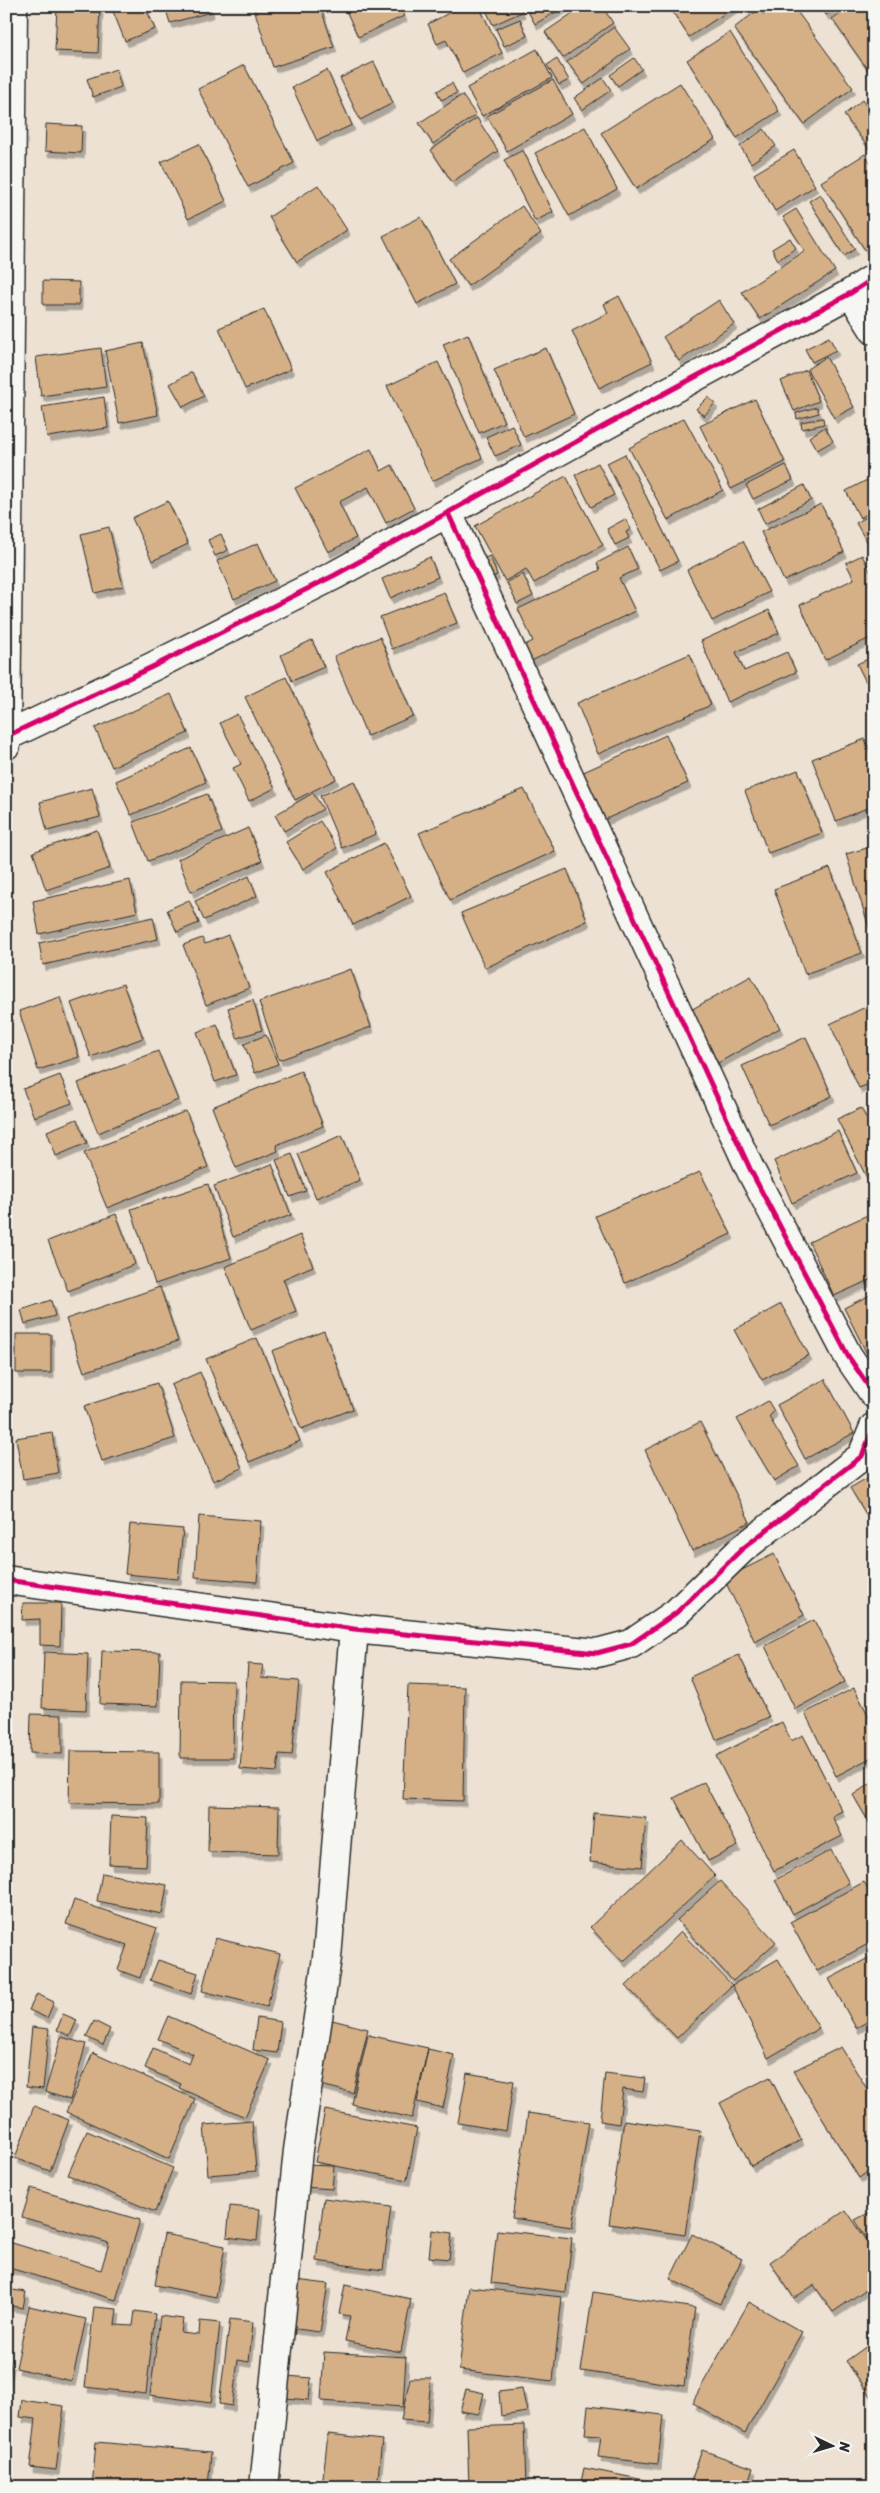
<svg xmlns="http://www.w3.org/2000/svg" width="880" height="2493" viewBox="0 0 880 2493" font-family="Sriracha,sans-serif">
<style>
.building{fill:#d5b087;stroke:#2b2b2b;filter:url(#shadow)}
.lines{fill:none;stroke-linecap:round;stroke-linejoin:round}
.street-casing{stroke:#2b2b2b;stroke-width:31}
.secondary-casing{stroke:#2b2b2b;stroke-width:31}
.street{stroke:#f6f6f2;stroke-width:28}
.secondary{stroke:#f6f6f2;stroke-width:28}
.cycleway-casing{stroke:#f6f6f2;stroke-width:8}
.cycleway{stroke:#d6006c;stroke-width:5}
</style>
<defs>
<filter id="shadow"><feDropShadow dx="3" dy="5.5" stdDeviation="0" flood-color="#0004"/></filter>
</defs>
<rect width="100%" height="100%" fill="#ece1d2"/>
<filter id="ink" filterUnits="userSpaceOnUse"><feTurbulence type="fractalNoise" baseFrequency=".02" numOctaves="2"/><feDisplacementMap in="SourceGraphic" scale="10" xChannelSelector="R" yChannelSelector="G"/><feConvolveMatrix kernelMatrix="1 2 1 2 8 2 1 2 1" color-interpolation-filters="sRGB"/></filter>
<g filter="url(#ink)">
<path class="building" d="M 57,6 L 100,6 L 98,53 L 55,51 Z
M 119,6 L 145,6 L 155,29 L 125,41 L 112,9 Z
M 165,6 L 210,6 L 211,12 L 170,23 Z
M 253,6 L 320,6 L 334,47 L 273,67 Z
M 344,6 L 400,6 L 404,16 L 358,37 Z
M 462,6 L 479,6 L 502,53 L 463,73 L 446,40 L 437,44 L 428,24 Z
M 489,6 L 520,6 L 522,12 L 493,25 L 485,8 Z
M 525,6 L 566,6 L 535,24 Z
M 583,6 L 602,6 L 613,23 L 563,58 L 545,32 Z
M 669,6 L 736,6 L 689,37 Z
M 773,6 L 793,6 L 853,88 L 804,124 L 734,28 L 759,9 L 763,14 Z
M 821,6 L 838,6 L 826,15 Z
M 850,6 L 874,6 L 874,79 L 832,19 Z
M 520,19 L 527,36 L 504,46 L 496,29 Z
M 614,27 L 630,49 L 584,84 L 567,62 Z
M 730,32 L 779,111 L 737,138 L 687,60 Z
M 537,49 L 552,78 L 482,116 L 467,88 Z
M 634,58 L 642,69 L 618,86 L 610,75 Z
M 557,59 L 569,80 L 559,85 L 547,65 Z
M 374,62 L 393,103 L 360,120 L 340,78 Z
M 244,65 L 294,163 L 248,187 L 198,89 Z
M 116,69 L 121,87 L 93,97 L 87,79 Z
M 327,70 L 352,125 L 317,141 L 292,87 Z
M 603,78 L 611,90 L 582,110 L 574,98 Z
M 553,80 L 572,114 L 507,151 L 487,116 Z
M 452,83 L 457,93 L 441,100 L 437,91 Z
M 680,83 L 715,139 L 636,189 L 601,133 Z
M 462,95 L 476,115 L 433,144 L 419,123 Z
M 862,100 L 874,116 L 874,155 L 844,115 Z
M 477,118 L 498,151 L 452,182 L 431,150 Z
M 46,124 L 82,126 L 81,153 L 45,151 Z
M 585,127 L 617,189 L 569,216 L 535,153 Z
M 764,129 L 776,146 L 751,163 L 740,146 Z
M 199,144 L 226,201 L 188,219 L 161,162 Z
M 523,150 L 553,212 L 535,221 L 504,160 Z
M 794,150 L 815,186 L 775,211 L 754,174 Z
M 865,154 L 874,168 L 874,244 L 865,250 L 821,182 Z
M 318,185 L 347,230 L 297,262 L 269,217 Z
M 820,194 L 855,249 L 844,256 L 809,201 Z
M 522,206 L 541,234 L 468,286 L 449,259 Z
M 796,209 L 835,271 L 760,319 L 742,292 L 805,251 L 783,217 Z
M 421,217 L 455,284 L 417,304 L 383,236 Z
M 790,238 L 796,248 L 778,260 L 772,249 Z
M 43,281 L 79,282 L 79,305 L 43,305 Z
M 619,296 L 652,362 L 599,388 L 572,331 L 608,313 L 604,304 Z
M 719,300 L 734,324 L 679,361 L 663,337 Z
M 264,309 L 291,369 L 245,389 L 219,328 Z
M 468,334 L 504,422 L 479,433 L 443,344 Z
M 829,337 L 836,350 L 812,362 L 805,349 Z
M 143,343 L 158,415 L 119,423 L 105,351 Z
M 101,348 L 106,387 L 41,396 L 36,357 Z
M 546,348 L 574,414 L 524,437 L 494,370 Z
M 826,357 L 854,407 L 834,418 L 807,369 Z
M 438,362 L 482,458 L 432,481 L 387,386 Z
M 806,370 L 819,401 L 794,411 L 781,381 Z
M 192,372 L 204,396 L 183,407 L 170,384 Z
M 104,397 L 108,428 L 47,437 L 42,407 Z
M 708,397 L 715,403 L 704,416 L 696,409 Z
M 755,399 L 785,462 L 731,489 L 700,426 Z
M 817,407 L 819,413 L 797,419 L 796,413 Z
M 684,418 L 723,490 L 668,520 L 629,448 Z
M 823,418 L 824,424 L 802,429 L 801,422 Z
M 874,424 L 874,438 L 867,429 Z
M 512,425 L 521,445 L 495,456 L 486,437 Z
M 825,427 L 833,441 L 817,450 L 809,437 Z
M 371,449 L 381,471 L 392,465 L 414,508 L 386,523 L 368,487 L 339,502 L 356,538 L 328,552 L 295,488 Z
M 625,454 L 678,561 L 660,570 L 607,463 Z
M 598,463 L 614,495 L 591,507 L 575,475 Z
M 786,465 L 793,480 L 753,499 L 746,485 Z
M 566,476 L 603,545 L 534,583 L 526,569 L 505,581 L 475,526 Z
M 867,480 L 874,494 L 874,510 L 860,518 L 846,491 Z
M 804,485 L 811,500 L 765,524 L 758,509 Z
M 168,501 L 188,544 L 152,561 L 132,518 Z
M 821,504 L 844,552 L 784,581 L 761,532 Z
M 874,513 L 874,554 L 856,523 Z
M 625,519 L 631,529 L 626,532 L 629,538 L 615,545 L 607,529 Z
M 109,527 L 123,586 L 95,593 L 81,534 Z
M 221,534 L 228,550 L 215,556 L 208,540 Z
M 743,541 L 769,592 L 712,621 L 687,570 Z
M 258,543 L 275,581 L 234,599 L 217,561 Z
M 628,547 L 638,569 L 619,578 L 635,611 L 527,663 L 519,648 L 533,641 L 518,609 L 600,570 L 597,563 Z
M 862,555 L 874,579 L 874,636 L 825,660 L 800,605 L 854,579 L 846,563 Z
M 490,556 L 497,575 L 489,578 L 482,559 Z
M 430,557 L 438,577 L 390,598 L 382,579 Z
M 523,574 L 533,596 L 517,604 L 507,582 Z
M 444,592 L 457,623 L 392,649 L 380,617 Z
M 769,610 L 779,633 L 736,652 L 744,671 L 787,652 L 796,672 L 727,702 L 701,641 Z
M 380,637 L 413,716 L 367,736 L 334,656 Z
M 312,640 L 324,667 L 292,681 L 281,655 Z
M 874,640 L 874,652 L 870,642 Z
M 690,654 L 711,705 L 598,754 L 577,703 Z
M 868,659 L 874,669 L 874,678 L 866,682 L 857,664 Z
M 286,677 L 336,779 L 295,800 L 245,697 Z
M 171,694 L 188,733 L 112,767 L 95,728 Z
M 237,714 L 275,788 L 249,801 L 233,768 L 241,764 L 220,723 Z
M 666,735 L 688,783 L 599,822 L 579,774 Z
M 865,739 L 874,762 L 874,805 L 836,821 L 812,759 Z
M 191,748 L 206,782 L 131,815 L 116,781 Z
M 798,770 L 822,833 L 768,853 L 745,791 Z
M 354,781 L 376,834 L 342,848 L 320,796 Z
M 92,788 L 100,817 L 47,831 L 40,802 Z
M 524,789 L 555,851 L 450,900 L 419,833 Z
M 313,793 L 323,809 L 284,831 L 275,815 Z
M 207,794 L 222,832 L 148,861 L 133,822 Z
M 320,821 L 337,848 L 303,869 L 286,842 Z
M 248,828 L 262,861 L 191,892 L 178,859 Z
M 97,830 L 110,868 L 46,890 L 33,852 Z
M 384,843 L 411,896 L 353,925 L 327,872 Z
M 874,846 L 874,940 L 873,940 L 846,854 Z
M 830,868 L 862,953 L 805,974 L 774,889 Z
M 567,869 L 587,921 L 485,968 L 461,913 Z
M 249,876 L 257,896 L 204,920 L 195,901 Z
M 130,880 L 137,912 L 39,934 L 33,901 Z
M 189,900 L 199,923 L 177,932 L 167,910 Z
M 153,917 L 158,939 L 43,965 L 39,943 Z
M 228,935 L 249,988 L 206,1005 L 183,945 L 202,938 L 205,944 Z
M 351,969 L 371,1027 L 279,1060 L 259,1002 Z
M 751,976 L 780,1028 L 718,1063 L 689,1011 Z
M 123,984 L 143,1038 L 91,1057 L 71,1003 Z
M 60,997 L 79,1057 L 38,1070 L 19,1011 Z
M 253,1000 L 262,1030 L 237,1038 L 228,1008 Z
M 874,1003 L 874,1082 L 859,1088 L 830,1024 Z
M 217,1024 L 236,1075 L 215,1082 L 197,1032 Z
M 266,1035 L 278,1064 L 255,1073 L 244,1044 Z
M 806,1037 L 832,1096 L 769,1125 L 742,1066 Z
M 158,1051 L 178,1100 L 98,1133 L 78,1083 Z
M 301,1071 L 323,1126 L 276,1145 L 278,1151 L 236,1168 L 212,1107 Z
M 60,1075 L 72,1103 L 34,1117 L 23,1089 Z
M 861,1108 L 874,1133 L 874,1182 L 870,1184 L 837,1119 Z
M 186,1111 L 208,1167 L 107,1208 L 84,1153 Z
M 77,1119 L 87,1143 L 56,1156 L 47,1131 Z
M 838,1131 L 857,1173 L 792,1203 L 774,1161 Z
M 342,1135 L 360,1180 L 316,1198 L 298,1154 Z
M 292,1154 L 306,1191 L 290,1197 L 276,1160 Z
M 272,1164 L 291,1215 L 233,1237 L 214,1186 Z
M 700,1172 L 731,1234 L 625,1283 L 595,1216 Z
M 208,1184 L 231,1258 L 155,1284 L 131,1209 Z
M 874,1212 L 874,1278 L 834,1296 L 809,1242 Z
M 116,1214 L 135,1264 L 68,1291 L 48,1241 Z
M 300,1235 L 313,1266 L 283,1279 L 296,1311 L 251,1330 L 225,1267 Z
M 160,1287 L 178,1341 L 84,1372 L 66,1319 Z
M 874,1293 L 874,1356 L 869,1358 L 844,1308 Z
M 51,1300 L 55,1316 L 25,1324 L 21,1310 Z
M 781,1304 L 809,1355 L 762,1380 L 734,1330 Z
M 324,1331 L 353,1409 L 301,1429 L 272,1351 Z
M 16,1334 L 51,1334 L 51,1373 L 16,1373 Z
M 257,1338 L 300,1441 L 249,1462 L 206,1359 Z
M 200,1372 L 242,1468 L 213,1481 L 171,1385 Z
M 825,1379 L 854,1433 L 805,1459 L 777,1405 Z
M 157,1383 L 175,1438 L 102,1461 L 84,1406 Z
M 768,1401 L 774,1411 L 769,1417 L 799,1466 L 774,1481 L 737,1419 Z
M 700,1422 L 750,1522 L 692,1551 L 645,1450 Z
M 52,1432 L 58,1473 L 23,1479 L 16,1438 Z
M 874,1474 L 874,1527 L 850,1488 Z
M 199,1516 L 261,1521 L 257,1582 L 195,1577 Z
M 130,1524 L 183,1529 L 178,1579 L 125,1574 Z
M 774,1554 L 804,1615 L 755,1642 L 724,1579 Z
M 23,1603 L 61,1603 L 60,1646 L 40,1645 L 40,1619 L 22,1620 Z
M 814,1620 L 845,1682 L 795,1709 L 765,1646 Z
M 102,1651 L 160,1652 L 158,1706 L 100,1704 Z
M 44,1652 L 88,1654 L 86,1710 L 42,1708 Z
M 739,1655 L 769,1717 L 716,1740 L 690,1677 Z
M 248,1664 L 263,1665 L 261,1678 L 299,1681 L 292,1755 L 279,1754 L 277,1772 L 240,1769 Z
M 181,1680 L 234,1681 L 233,1758 L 180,1758 Z
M 408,1685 L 465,1687 L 463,1801 L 403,1799 Z
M 854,1688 L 874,1726 L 874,1756 L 836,1776 L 805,1713 Z
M 31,1714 L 62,1715 L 62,1754 L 30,1753 Z
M 782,1722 L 791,1741 L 803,1735 L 842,1811 L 832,1816 L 842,1836 L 774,1871 L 716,1756 Z
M 70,1751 L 159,1752 L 159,1804 L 69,1803 Z
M 874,1781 L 874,1831 L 853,1795 Z
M 704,1782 L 738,1846 L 708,1861 L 674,1798 Z
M 209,1805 L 279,1807 L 278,1854 L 208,1852 Z
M 594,1813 L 646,1818 L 642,1867 L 590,1862 Z
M 111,1816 L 148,1818 L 146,1866 L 109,1864 Z
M 682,1840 L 715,1876 L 623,1962 L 590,1927 Z
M 831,1850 L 849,1883 L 793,1914 L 775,1880 Z
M 102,1873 L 167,1885 L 162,1914 L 97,1901 Z
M 720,1881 L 776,1942 L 733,1981 L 677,1920 Z
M 864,1882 L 874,1899 L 874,1941 L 817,1971 L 790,1922 Z
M 74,1900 L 157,1928 L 140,1978 L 118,1970 L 127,1945 L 66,1924 Z
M 681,1932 L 732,1985 L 677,2038 L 626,1986 Z
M 215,1938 L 280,1954 L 267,2007 L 202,1991 Z
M 874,1955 L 874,2018 L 856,2028 L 829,1979 Z
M 778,1959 L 819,2028 L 768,2058 L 732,1985 Z
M 158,1960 L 198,1973 L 191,1994 L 150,1980 Z
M 37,1994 L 54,2002 L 47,2018 L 29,2010 Z
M 63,2014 L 77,2020 L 70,2036 L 57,2030 Z
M 168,2016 L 270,2060 L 245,2117 L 179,2088 L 181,2084 L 145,2068 L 153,2048 L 189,2064 L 193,2054 L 158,2039 Z
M 257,2018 L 281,2022 L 277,2053 L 253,2050 Z
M 332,2020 L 368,2029 L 353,2093 L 317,2084 Z
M 94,2021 L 110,2029 L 103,2045 L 86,2037 Z
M 32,2027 L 49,2029 L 43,2089 L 26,2087 Z
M 368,2035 L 428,2048 L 412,2118 L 352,2104 Z
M 61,2037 L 86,2044 L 70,2100 L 45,2092 Z
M 841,2047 L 874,2100 L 874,2167 L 859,2178 L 793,2071 Z
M 428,2049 L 454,2055 L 443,2108 L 417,2102 Z
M 93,2053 L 195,2099 L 169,2159 L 66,2112 Z
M 467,2073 L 514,2081 L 506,2131 L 458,2123 Z
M 605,2073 L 645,2078 L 643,2092 L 623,2089 L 619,2124 L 600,2121 Z
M 770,2077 L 801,2140 L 751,2166 L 720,2103 Z
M 34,2106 L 69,2120 L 50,2171 L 15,2158 Z
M 325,2110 L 417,2128 L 407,2180 L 315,2162 Z
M 528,2113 L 589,2122 L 572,2227 L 512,2218 Z
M 624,2120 L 700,2131 L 685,2235 L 609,2224 Z
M 252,2121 L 256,2171 L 208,2175 L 204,2125 Z
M 87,2131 L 173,2168 L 155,2212 L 68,2175 Z
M 305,2165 L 334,2166 L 332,2189 L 303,2187 Z
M 31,2188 L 140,2220 L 116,2300 L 6,2267 L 9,2242 L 101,2270 L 109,2243 L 22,2217 Z
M 324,2198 L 391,2207 L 383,2270 L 316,2261 Z
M 230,2206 L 260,2209 L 257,2241 L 227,2237 Z
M 846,2210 L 874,2251 L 874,2284 L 833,2312 L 814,2285 L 794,2298 L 770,2262 Z
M 874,2210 L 874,2249 L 855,2220 Z
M 432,2230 L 452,2233 L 449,2259 L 429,2257 Z
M 497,2230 L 572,2238 L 566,2292 L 491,2283 Z
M 164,2234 L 225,2246 L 216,2297 L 155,2285 Z
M 692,2234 L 742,2259 L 720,2304 L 670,2279 Z
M 296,2280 L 328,2284 L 320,2332 L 289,2328 Z
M 345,2285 L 411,2299 L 401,2352 L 345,2341 L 350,2316 L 339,2314 Z
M 469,2287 L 562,2297 L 553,2381 L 459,2370 Z
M 6,2289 L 26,2292 L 23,2308 L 6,2305 Z
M 593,2292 L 695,2308 L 684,2386 L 581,2371 Z
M 749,2302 L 802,2332 L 745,2433 L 692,2403 Z
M 29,2306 L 86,2319 L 72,2381 L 16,2368 Z
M 94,2307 L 117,2309 L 115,2325 L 133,2326 L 135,2311 L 155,2314 L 146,2394 L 85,2387 Z
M 160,2316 L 183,2319 L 181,2333 L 199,2335 L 200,2321 L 220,2323 L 211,2403 L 150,2395 Z
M 230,2319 L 253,2322 L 249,2362 L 238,2360 L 232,2406 L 219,2404 Z
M 874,2341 L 874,2400 L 846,2361 Z
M 324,2352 L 406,2357 L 403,2407 L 321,2401 Z
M 6,2362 L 11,2363 L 7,2388 L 6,2388 Z
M 287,2376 L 311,2378 L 309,2400 L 285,2398 Z
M 410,2378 L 431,2378 L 427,2422 L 401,2420 Z
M 466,2389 L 484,2393 L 479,2414 L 460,2411 Z
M 522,2389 L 527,2412 L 501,2416 L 499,2392 Z
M 22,2400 L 64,2406 L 56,2470 L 30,2467 L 36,2419 L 20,2417 Z
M 588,2406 L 663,2415 L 658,2464 L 598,2457 L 601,2435 L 585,2434 Z
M 524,2425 L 526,2487 L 469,2487 L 467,2427 Z
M 328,2434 L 382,2440 L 377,2487 L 322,2487 Z
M 96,2442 L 211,2452 L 208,2487 L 92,2487 Z
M 702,2450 L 753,2468 L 747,2487 L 689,2487 Z
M 584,2468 L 644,2480 L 643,2487 L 580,2487 Z"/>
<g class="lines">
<defs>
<path id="street" d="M 851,293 L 874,330
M 448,513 L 751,1171 L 848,1356 L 874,1394
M 7,736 L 152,667 L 335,575 L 608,424 L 851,293 L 874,278
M 6,1580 L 354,1629 L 597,1653 L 631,1644 L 676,1613 L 742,1549 L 862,1456 L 874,1427
M 264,2487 L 298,2150 L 327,1958 L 354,1629"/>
<path id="secondary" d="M 6,745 L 13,6"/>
</defs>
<use href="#street" class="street-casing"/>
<use href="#secondary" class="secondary-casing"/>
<use href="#street" class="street"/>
<use href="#secondary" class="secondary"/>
<defs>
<path id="cycleway" d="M 448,513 L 751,1171 L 848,1356 L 874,1394
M 7,736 L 152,667 L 335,575 L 608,424 L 851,293 L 874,278
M 6,1580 L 354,1629 L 597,1653 L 631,1644 L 676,1613 L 742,1549 L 862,1456 L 874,1427"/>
</defs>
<use href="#cycleway" class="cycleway-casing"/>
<use href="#cycleway" class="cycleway"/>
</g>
</g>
<rect width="880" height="2493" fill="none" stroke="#f6f6f2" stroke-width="25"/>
<rect x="12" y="12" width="855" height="2468" fill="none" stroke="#2b2b2b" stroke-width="2" filter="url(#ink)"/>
<g transform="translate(832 2446) rotate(95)" stroke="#f6f6f2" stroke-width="4" paint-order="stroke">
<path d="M0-4L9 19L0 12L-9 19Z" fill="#2b2b2b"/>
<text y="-8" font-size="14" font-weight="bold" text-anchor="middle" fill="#2b2b2b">N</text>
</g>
</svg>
